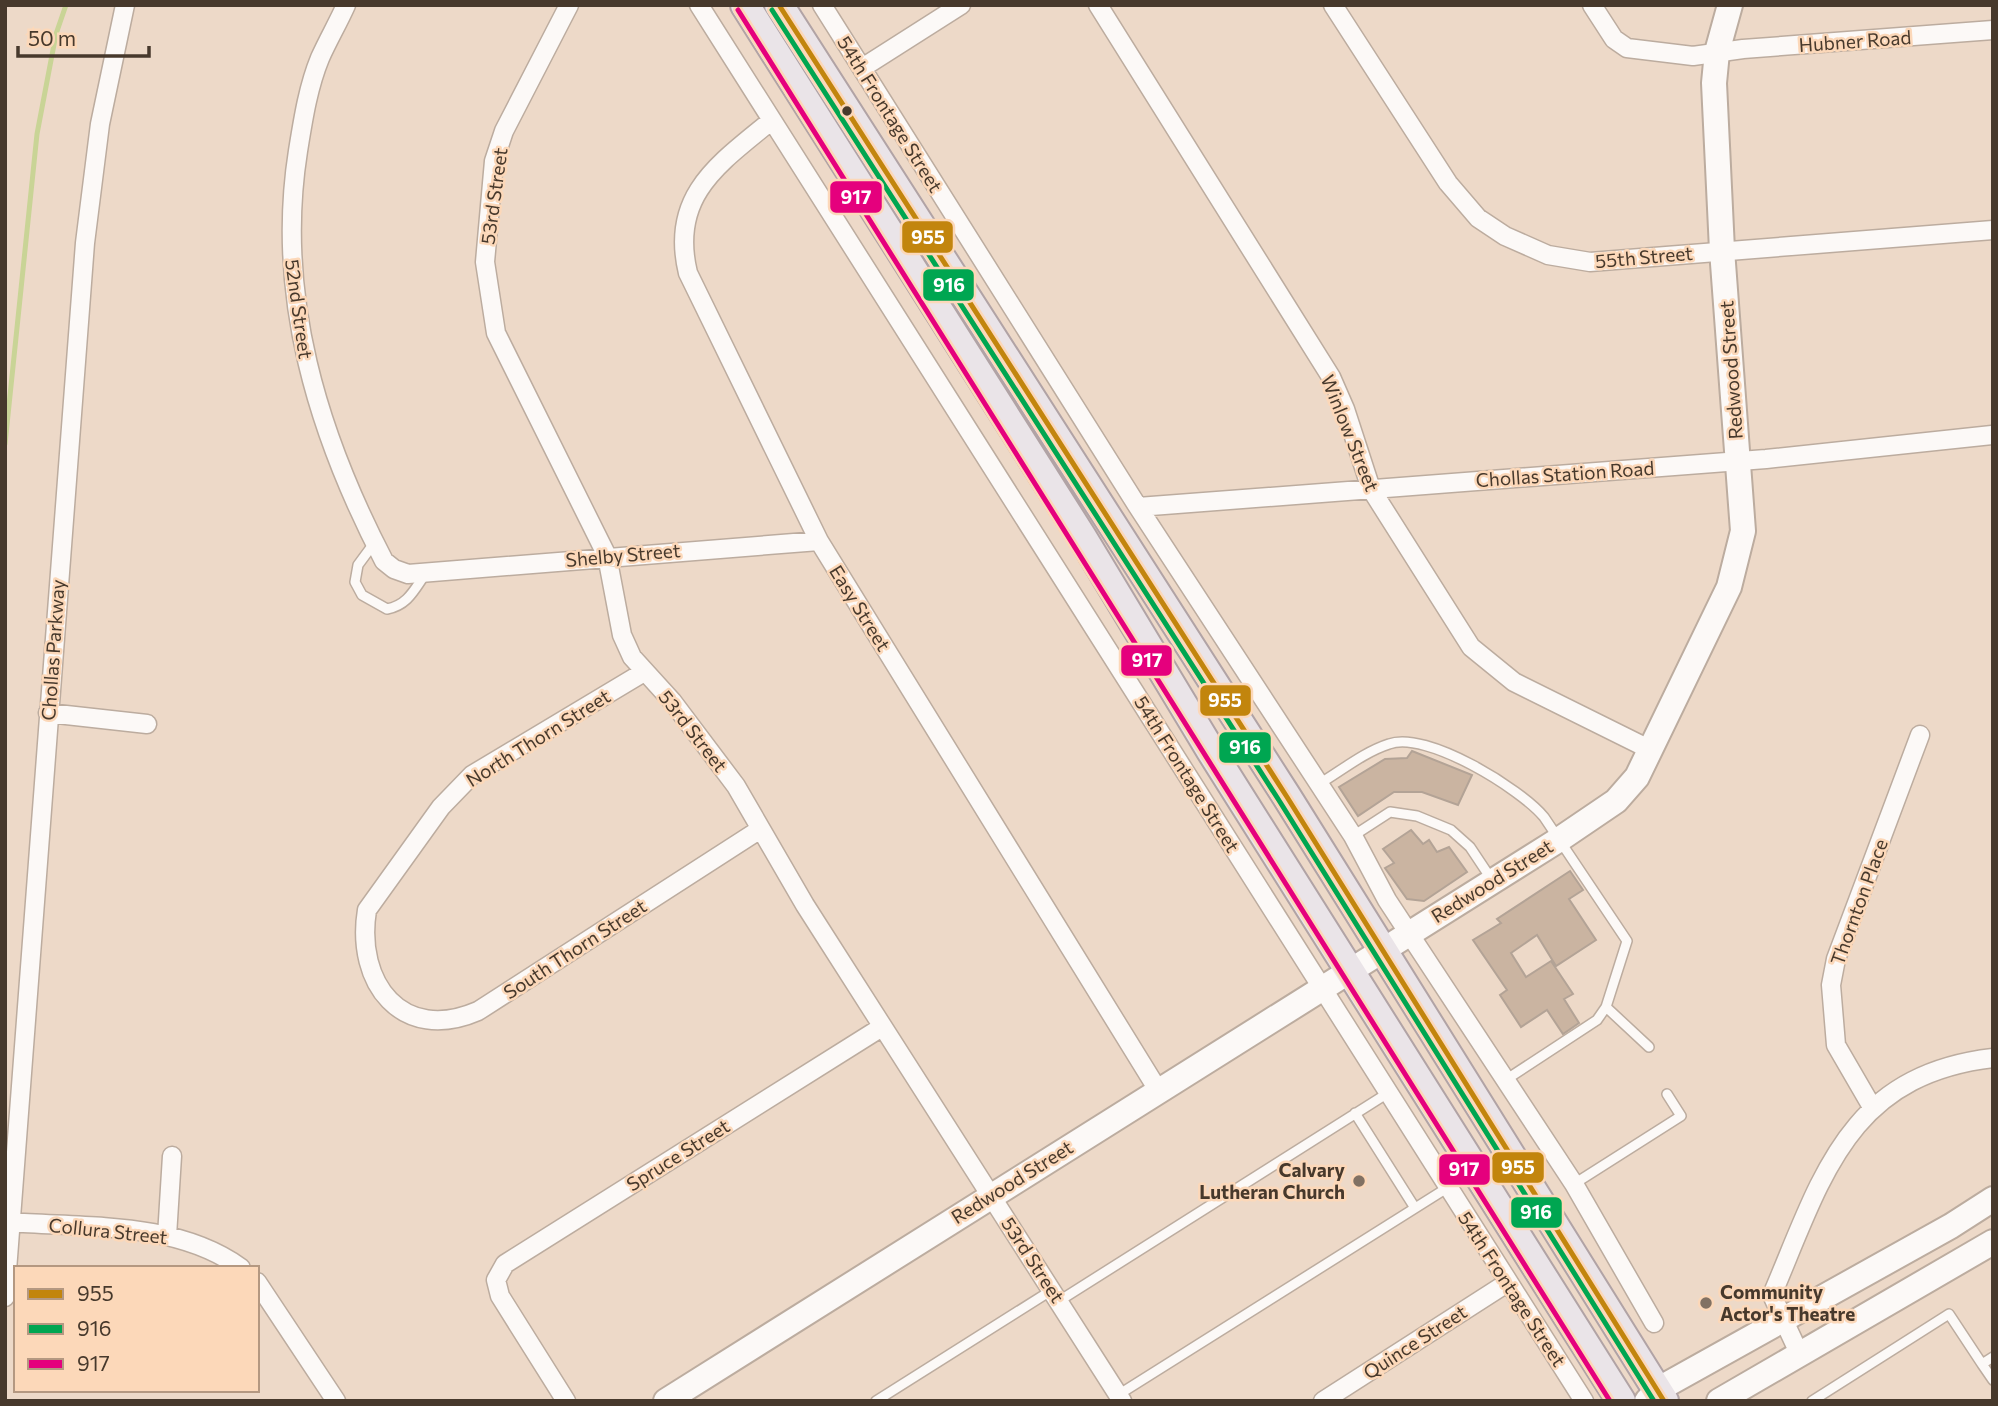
<svg xmlns="http://www.w3.org/2000/svg" width="1998" height="1406" viewBox="0 0 1998 1406" font-family="Commissioner,sans-serif">
<style>
.lines{fill:none;stroke-linecap:round;stroke-linejoin:round}
.stream{stroke:#c9d496;stroke-width:5}
.building{fill:#cab4a1;stroke:#b3a396;stroke-width:2}
.lane-casing{stroke:#bcac9f;stroke-width:12}
.street-casing{stroke:#bcac9f;stroke-width:21}
.secondary-casing{stroke:#bcac9f;stroke-width:28}
.primary-casing{stroke:#b1a3a5;stroke-width:32}
.lane{stroke:#fcf9f7;stroke-width:9}
.street{stroke:#fcf9f7;stroke-width:18}
.secondary{stroke:#fcf9f7;stroke-width:24}
.primary{stroke:#eae4e8;stroke-width:28}
.bus-1-casing{stroke:#fcd8b9;stroke-width:10}
.bus-2-casing{stroke:#fcd8b9;stroke-width:10}
.bus-3-casing{stroke:#fcd8b9;stroke-width:10}
.bus-1{stroke:#c2850d;stroke-width:5}
.bus-2{stroke:#00a651;stroke-width:5}
.bus-3{stroke:#e5007d;stroke-width:5}
.bus-dot{fill:#47392c;stroke:#fcd8b9;stroke-width:2.5}
.poi-dot{fill:#817163;stroke:#fcd8b9;stroke-width:2.5}
.labels{text-anchor:middle;stroke-width:5;stroke-linejoin:round;paint-order:stroke}
.street-label{font-size:19px;fill:#47392c;stroke:#fcd8b9}
.poi-label{font-size:19px;font-weight:bold;fill:#47392c;stroke:#fcd8b9;text-anchor:end}
.line-badge{stroke:#fcd8b9;stroke-width:2.5}
.badge-label{font-size:19px;text-anchor:middle;font-weight:bold;fill:#fff}
</style>
<rect width="100%" height="100%" fill="#edd9c8"/>
<g class="lines">
<path class="stream" d="M 5,444 L 37,134 L 56,34 L 66,5"/>
</g>
<path class="building" d="M 1412,751 L 1472,775 L 1458,805 L 1422,792 L 1394,792 L 1358,816 L 1339,787 L 1385,759 L 1407,758 Z
M 1411,830 L 1423,844 L 1429,840 L 1437,852 L 1449,847 L 1467,872 L 1424,901 L 1407,899 L 1385,868 L 1394,863 L 1383,849 Z
M 1570,871 L 1583,890 L 1569,899 L 1596,940 L 1556,966 L 1537,935 L 1511,953 L 1526,977 L 1551,961 L 1573,994 L 1564,999 L 1579,1023 L 1563,1034 L 1547,1010 L 1521,1027 L 1500,995 L 1507,990 L 1473,940 L 1501,923 L 1497,919 Z"/>
<g class="lines">
<defs>
<path id="lane" d="M 375,542 L 358,565 L 355,582 L 362,595 L 387,609 C 408,605 414,590 426,573
M 1319,784 C 1341,771 1364,752 1389,744 C 1426,730 1521,789 1544,817 L 1627,941 L 1606,1007 L 1597,1020 L 1507,1079
M 1353,836 L 1390,812 L 1417,816 L 1451,830 L 1470,847 L 1492,880
M 1606,1007 L 1649,1047
M 1355,1113 L 1415,1208
M 1574,1184 L 1681,1116 L 1667,1094
M 1059,1301 L 1388,1093
M 1993,1357 L 1982,1364 L 1993,1380
M 1118,1395 L 1447,1188
M 876,1401 L 1052,1290
M 1812,1401 L 1949,1314 L 1982,1364"/>
<path id="street" d="M 346,5 C 338,23 328,40 320,58 C 308,87 303,120 298,151 C 275,296 318,434 384,561 L 394,569 L 408,574 L 819,541
M 569,5 L 504,131 L 494,161 L 485,262 L 496,333 L 607,556 L 622,635 L 632,657 L 672,701 L 736,786 L 805,905 L 1122,1401
M 699,5 L 1584,1401
M 822,5 L 1138,507 L 1353,836 L 1387,900 L 1574,1184 L 1654,1323
M 1098,5 L 1331,377 L 1345,409 L 1371,489 L 1471,647 L 1514,682 L 1651,750
M 1333,5 L 1448,183 L 1478,218 L 1505,236 L 1548,255 L 1590,262 L 1993,230
M 1592,5 L 1614,39 L 1627,48 L 1693,56 L 1743,49 L 1993,30
M 862,68 L 961,5
M 772,120 C 720,163 669,195 688,273 L 819,541 L 1158,1090
M 1138,507 L 1766,459 L 1992,435
M 644,672 L 472,775 L 441,807 L 367,910 C 355,983 402,1044 478,1011 L 759,830
M 48,713 L 147,724
M 1872,1107 L 1836,1045 L 1831,985 L 1836,959 L 1920,735
M 10,1222 C 86,1228 176,1221 241,1268
M 167,1236 L 172,1156
M 257,1282 L 336,1401
M 5,1297 L 85,243 L 100,124 L 125,5
M 1799,1353 L 1772,1295 C 1822,1178 1847,1075 1993,1058
M 566,1401 L 500,1296 L 496,1280 L 505,1264 L 882,1027
M 1323,1401 L 1507,1283"/>
<path id="secondary" d="M 666,1401 L 1560,839 L 1616,801 L 1637,777 L 1729,587 L 1743,531 L 1722,250 L 1714,83 L 1717,52 L 1730,5
M 1647,1401 L 1657,1390 L 1951,1226 L 1993,1199
M 1719,1401 L 1993,1242"/>
<path id="primary" d="M 745,5 L 1082,537 L 1211,751 L 1621,1401
M 779,5 L 1287,797 L 1664,1401"/>
</defs>
<use href="#lane" class="lane-casing"/>
<use href="#street" class="street-casing"/>
<use href="#secondary" class="secondary-casing"/>
<use href="#primary" class="primary-casing"/>
<use href="#lane" class="lane"/>
<use href="#street" class="street"/>
<use href="#secondary" class="secondary"/>
<use href="#primary" class="primary"/>
<defs>
<path id="bus-1" d="M 779,5 L 1287,797 L 1664,1401"/>
<path id="bus-2" d="M 772,10 L 1280,802 L 1654,1401"/>
<path id="bus-3" d="M 738,10 C 1031,472 1318,938 1610,1401"/>
</defs>
<use href="#bus-1" class="bus-1-casing"/>
<use href="#bus-2" class="bus-2-casing"/>
<use href="#bus-3" class="bus-3-casing"/>
<use href="#bus-1" class="bus-1"/>
<use href="#bus-2" class="bus-2"/>
<use href="#bus-3" class="bus-3"/>
</g>
<circle class="bus-dot" cx="847" cy="111" r="6"/>
<g class="poi-dot">
<circle cx="1359" cy="1181" r="7"/>
<circle cx="1706" cy="1303" r="7"/>
</g>
<g class="labels">
<g class="street-label">
<text transform="translate(1855 41) rotate(-4)" y="7">Hubner Road</text>
<text transform="translate(890 114) rotate(58)" y="7">54th Frontage Street</text>
<text transform="translate(494 196) rotate(-82)" y="7">53rd Street</text>
<text transform="translate(1644 257) rotate(-5)" y="7">55th Street</text>
<text transform="translate(299 309) rotate(82)" y="7">52nd Street</text>
<text transform="translate(1731 370) rotate(-94)" y="7">Redwood Street</text>
<text transform="translate(1350 433) rotate(68)" y="7">Winlow Street</text>
<text transform="translate(1565 474) rotate(-4)" y="7">Chollas Station Road</text>
<text transform="translate(623 555) rotate(-5)" y="7">Shelby Street</text>
<text transform="translate(860 608) rotate(58)" y="7">Easy Street</text>
<text transform="translate(53 650) rotate(-86)" y="7">Chollas Parkway</text>
<text transform="translate(693 731) rotate(52)" y="7">53rd Street</text>
<text transform="translate(538 738) rotate(-32)" y="7">North Thorn Street</text>
<text transform="translate(1187 774) rotate(58)" y="7">54th Frontage Street</text>
<text transform="translate(1492 881) rotate(-32)" y="7">Redwood Street</text>
<text transform="translate(1859 902) rotate(-70)" y="7">Thornton Place</text>
<text transform="translate(575 949) rotate(-33)" y="7">South Thorn Street</text>
<text transform="translate(678 1155) rotate(-32)" y="7">Spruce Street</text>
<text transform="translate(1012 1182) rotate(-32)" y="7">Redwood Street</text>
<text transform="translate(108 1231) rotate(6)" y="7">Collura Street</text>
<text transform="translate(1033 1260) rotate(57)" y="7">53rd Street</text>
<text transform="translate(1512 1289) rotate(57)" y="7">54th Frontage Street</text>
<text transform="translate(1415 1342) rotate(-33)" y="7">Quince Street</text>
</g>
<g class="poi-label">
<text x="1345" y="1177">Calvary<tspan x="1345" dy="22">Lutheran Church</tspan></text>
<text x="1720" y="1299" text-anchor="start">Community<tspan x="1720" dy="22">Actor's Theatre</tspan></text>
</g>
</g>
<g class="line-badge">
<rect x="829" y="180" width="54" height="34" rx="7" fill="#e5007d"/>
<rect x="901" y="220" width="53" height="34" rx="7" fill="#c2850d"/>
<rect x="922" y="268" width="53" height="34" rx="7" fill="#00a651"/>
<rect x="1120" y="644" width="53" height="33" rx="7" fill="#e5007d"/>
<rect x="1199" y="684" width="53" height="33" rx="7" fill="#c2850d"/>
<rect x="1218" y="731" width="54" height="33" rx="7" fill="#00a651"/>
<rect x="1491" y="1151" width="54" height="33" rx="7" fill="#c2850d"/>
<rect x="1438" y="1153" width="53" height="33" rx="7" fill="#e5007d"/>
<rect x="1510" y="1196" width="53" height="33" rx="7" fill="#00a651"/>
</g>
<g class="badge-label">
<text x="856" y="204">917</text>
<text x="928" y="244">955</text>
<text x="949" y="292">916</text>
<text x="1147" y="667">917</text>
<text x="1225" y="707">955</text>
<text x="1245" y="754">916</text>
<text x="1518" y="1174">955</text>
<text x="1464" y="1176">917</text>
<text x="1536" y="1219">916</text>
</g>
<rect width="1998" height="1406" fill="none" stroke="#47392c" stroke-width="14"/>
<rect x="14" y="1266" width="245" height="126" fill="#fcd8b9" stroke="#b49881" stroke-width="2"/>
<rect x="28" y="1289" width="35" height="10" fill="#c2850d" stroke="#b49881" stroke-width="2"/>
<text x="77" y="1301" font-size="21" fill="#47392c">955</text>
<rect x="28" y="1324" width="35" height="10" fill="#00a651" stroke="#b49881" stroke-width="2"/>
<text x="77" y="1336" font-size="21" fill="#47392c">916</text>
<rect x="28" y="1359" width="35" height="10" fill="#e5007d" stroke="#b49881" stroke-width="2"/>
<text x="77" y="1371" font-size="21" fill="#47392c">917</text>
<path d="M18 46v10h131v-10" fill="none" stroke="#47392c" stroke-width="3.5"/>
<text x="28" y="46" font-size="21" fill="#47392c" stroke="#fcd8b9" stroke-width="5" paint-order="stroke">50 m</text>
</svg>
